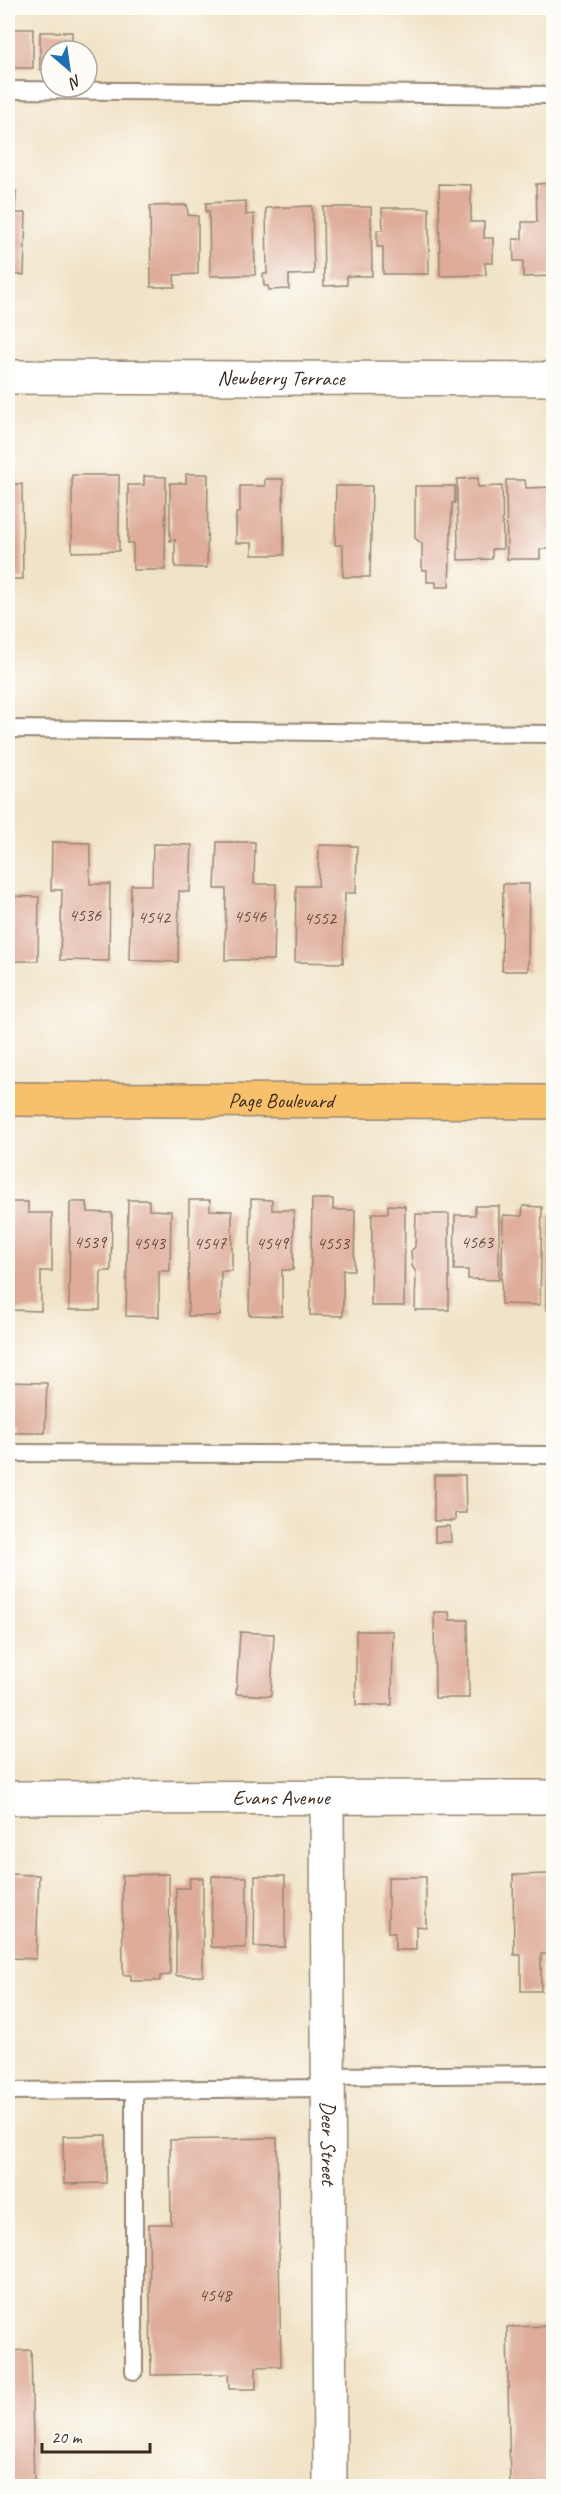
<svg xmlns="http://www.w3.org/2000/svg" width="561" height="2494" viewBox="0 0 561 2494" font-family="Caveat,sans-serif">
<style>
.building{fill:#deac99}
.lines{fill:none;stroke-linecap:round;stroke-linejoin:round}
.lane-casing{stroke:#968672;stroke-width:20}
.street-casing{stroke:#968672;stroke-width:36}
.primary-casing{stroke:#968672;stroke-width:36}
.lane{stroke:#fff;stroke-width:16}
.street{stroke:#fff;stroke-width:33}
.primary{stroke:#f7c06c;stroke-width:33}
.labels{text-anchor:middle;stroke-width:5;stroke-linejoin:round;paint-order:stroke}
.number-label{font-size:18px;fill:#644a3d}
.street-label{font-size:21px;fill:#3b2a1e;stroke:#fdfcf7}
</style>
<rect width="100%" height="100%" fill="#fdfcf7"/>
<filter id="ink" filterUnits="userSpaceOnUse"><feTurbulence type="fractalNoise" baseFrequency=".0167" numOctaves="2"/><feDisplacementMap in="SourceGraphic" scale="12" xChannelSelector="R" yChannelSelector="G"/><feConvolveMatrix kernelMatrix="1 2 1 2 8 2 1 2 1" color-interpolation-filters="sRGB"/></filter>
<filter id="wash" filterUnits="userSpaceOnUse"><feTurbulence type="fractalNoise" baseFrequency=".008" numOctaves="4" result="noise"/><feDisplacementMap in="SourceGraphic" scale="24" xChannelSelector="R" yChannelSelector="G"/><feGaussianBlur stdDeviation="1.35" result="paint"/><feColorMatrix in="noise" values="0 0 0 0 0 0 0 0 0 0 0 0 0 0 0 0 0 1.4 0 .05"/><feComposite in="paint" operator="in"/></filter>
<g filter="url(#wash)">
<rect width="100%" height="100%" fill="#f1e3c7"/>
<g id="blocks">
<path class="building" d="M 8,29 L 33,29 L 33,68 L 8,68 Z
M 40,32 L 72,32 L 72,51 L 51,51 L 51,69 L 40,69 Z
M 554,183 L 554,276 L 523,277 L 523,261 L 514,261 L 513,239 L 522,239 L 522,222 L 537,222 L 536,184 Z
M 439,184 L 471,185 L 471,222 L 484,222 L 484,238 L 493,238 L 493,263 L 485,263 L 486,275 L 440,276 Z
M 8,191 L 16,191 L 15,213 L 26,213 L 24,275 L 8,274 Z
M 246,201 L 246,215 L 254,214 L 255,275 L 210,276 L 209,211 L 206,212 L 206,203 Z
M 187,205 L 188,215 L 198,216 L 198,274 L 174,275 L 175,287 L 151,287 L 150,206 Z
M 312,206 L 314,274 L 289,275 L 289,289 L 269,290 L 268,286 L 264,286 L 263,274 L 267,274 L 266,208 Z
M 323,207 L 371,207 L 372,276 L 347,276 L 347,285 L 324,286 Z
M 382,208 L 429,208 L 429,274 L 383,274 L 383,247 L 377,247 L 377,230 L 383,230 Z
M 186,474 L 208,474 L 207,568 L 175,567 L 175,540 L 170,541 L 170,483 L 186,483 Z
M 72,475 L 119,475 L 119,551 L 72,552 Z
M 144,476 L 166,477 L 165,570 L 133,570 L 133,543 L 128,543 L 128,485 L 144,485 Z
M 478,478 L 478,487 L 502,486 L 503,549 L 492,549 L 492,559 L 458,560 L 457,479 Z
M 265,479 L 283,479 L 284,555 L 252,555 L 252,543 L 236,543 L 236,513 L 240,513 L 240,486 L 265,486 Z
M 506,480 L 525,480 L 526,488 L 552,487 L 553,549 L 540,549 L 540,559 L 507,559 Z
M 8,484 L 22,484 L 23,579 L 8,579 Z
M 336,486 L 372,486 L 370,577 L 343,577 L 343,545 L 335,545 Z
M 415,486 L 455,486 L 455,503 L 452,503 L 449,587 L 436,587 L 436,582 L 427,582 L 427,570 L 422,570 L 422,544 L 415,538 Z
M 52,842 L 90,843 L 90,884 L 110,884 L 109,961 L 60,960 L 62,890 L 51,890 Z
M 217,842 L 255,842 L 254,884 L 276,884 L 274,960 L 225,960 L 226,889 L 215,889 Z
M 153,844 L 192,845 L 190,892 L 179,891 L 178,962 L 129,960 L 131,885 L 152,885 Z
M 319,845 L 357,846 L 356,893 L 345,893 L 343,963 L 295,962 L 296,886 L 318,886 Z
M 503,884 L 529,884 L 528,971 L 502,971 Z
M 8,896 L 39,897 L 38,961 L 8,961 Z
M 251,1199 L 272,1200 L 272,1210 L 294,1210 L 293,1270 L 282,1270 L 282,1316 L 249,1315 Z
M 312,1199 L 333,1199 L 333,1210 L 355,1210 L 354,1270 L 343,1270 L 343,1316 L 310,1315 Z
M 128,1200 L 149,1200 L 149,1210 L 171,1211 L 170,1271 L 159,1271 L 159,1317 L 126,1316 Z
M 189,1200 L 210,1200 L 210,1210 L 232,1211 L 232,1271 L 221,1271 L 220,1316 L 188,1316 Z
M 11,1202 L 28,1202 L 28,1213 L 52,1213 L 52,1271 L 41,1271 L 41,1311 L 10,1310 Z
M 70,1202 L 87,1202 L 88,1212 L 112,1213 L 111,1271 L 101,1271 L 100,1310 L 69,1310 Z
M 388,1205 L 405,1206 L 404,1306 L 371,1306 L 372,1213 L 388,1213 Z
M 475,1206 L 499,1206 L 499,1280 L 468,1279 L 468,1270 L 454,1270 L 455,1215 L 475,1215 Z
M 523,1206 L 542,1207 L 540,1305 L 501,1304 L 503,1215 L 522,1216 Z
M 416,1214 L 449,1214 L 449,1310 L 415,1310 L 416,1272 L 412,1266 L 411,1251 L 415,1247 Z
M 548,1214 L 554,1214 L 554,1310 L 546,1310 Z
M 8,1382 L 47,1383 L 45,1433 L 12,1433 L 12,1426 L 8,1426 Z
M 434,1475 L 465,1475 L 466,1513 L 455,1513 L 455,1521 L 434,1521 Z
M 450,1526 L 451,1542 L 435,1542 L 435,1527 Z
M 434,1612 L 449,1612 L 450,1620 L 468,1620 L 469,1698 L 435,1698 Z
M 356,1631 L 393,1631 L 392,1705 L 356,1705 Z
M 240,1632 L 274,1634 L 271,1696 L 236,1694 Z
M 8,1874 L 39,1875 L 36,1959 L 8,1958 Z
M 169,1874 L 170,1975 L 160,1976 L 160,1981 L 131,1981 L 131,1975 L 123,1975 L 122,1875 Z
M 550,1874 L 550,1954 L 541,1954 L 541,1991 L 521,1991 L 521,1955 L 514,1955 L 513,1875 Z
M 212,1876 L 247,1877 L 246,1948 L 211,1947 Z
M 255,1876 L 285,1876 L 285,1947 L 254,1947 Z
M 388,1877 L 426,1877 L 426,1927 L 416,1926 L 416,1950 L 395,1950 L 395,1933 L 388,1932 Z
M 190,1878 L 203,1878 L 203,1976 L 176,1976 L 176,1888 L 189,1888 Z
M 106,2135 L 106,2183 L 64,2184 L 63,2136 Z
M 277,2138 L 281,2366 L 256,2367 L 256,2389 L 229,2389 L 228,2374 L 151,2375 L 149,2224 L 171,2224 L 170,2140 Z
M 554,2326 L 554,2486 L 510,2486 L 507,2327 Z
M 31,2350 L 34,2486 L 8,2486 L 8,2351 Z"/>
</g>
</g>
<g filter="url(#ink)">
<use href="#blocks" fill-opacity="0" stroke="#968672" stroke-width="1.5"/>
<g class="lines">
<defs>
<path id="lane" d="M 8,90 L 554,95
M 8,729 L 554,734
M 8,1453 L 554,1455
M 330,2076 L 554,2074
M 134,2090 L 134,2371
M 8,2091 L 330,2088"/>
<g id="street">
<path id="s1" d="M 8,377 L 554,379"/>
<path id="s2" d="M 8,1798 L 554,1797"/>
<path id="s3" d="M 327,1798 L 330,2486"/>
</g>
<g id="primary">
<path id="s4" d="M 8,1099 L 554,1102"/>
</g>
</defs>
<use href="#lane" class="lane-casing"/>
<use href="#street" class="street-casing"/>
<use href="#primary" class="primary-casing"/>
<use href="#lane" class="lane"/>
<use href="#street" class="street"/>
<use href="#primary" class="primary"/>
</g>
</g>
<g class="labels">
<g class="number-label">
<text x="85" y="921">4536</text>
<text x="250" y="922">4546</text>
<text x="154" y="923">4542</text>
<text x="320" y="924">4552</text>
<text x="90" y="1248">4539</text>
<text x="477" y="1248">4563</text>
<text x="149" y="1249">4543</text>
<text x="210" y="1249">4547</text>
<text x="272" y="1249">4549</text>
<text x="333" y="1249">4553</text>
<text x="215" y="2301">4548</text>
</g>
<g class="street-label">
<text dy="7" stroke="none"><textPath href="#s1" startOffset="273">Newberry Terrace</textPath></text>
<text dy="7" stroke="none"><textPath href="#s4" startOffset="273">Page Boulevard</textPath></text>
<text dy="7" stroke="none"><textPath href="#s2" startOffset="273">Evans Avenue</textPath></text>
<text dy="7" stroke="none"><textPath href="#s3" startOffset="345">Deer Street</textPath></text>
</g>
</g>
<rect width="561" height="2494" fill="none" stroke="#fdfcf7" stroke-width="30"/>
<g transform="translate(69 69) rotate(151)"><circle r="28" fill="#fdfcf7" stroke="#afa8a0" stroke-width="1.5"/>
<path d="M0-4.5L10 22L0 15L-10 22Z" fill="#1f6fb2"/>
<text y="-9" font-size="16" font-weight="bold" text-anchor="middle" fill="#3b2a1e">N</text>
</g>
<path d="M42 2443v9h108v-9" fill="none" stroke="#3b2a1e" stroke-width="3"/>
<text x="51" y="2443" font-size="18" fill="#3b2a1e" stroke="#fdfcf7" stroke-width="4.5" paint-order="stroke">20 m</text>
</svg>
